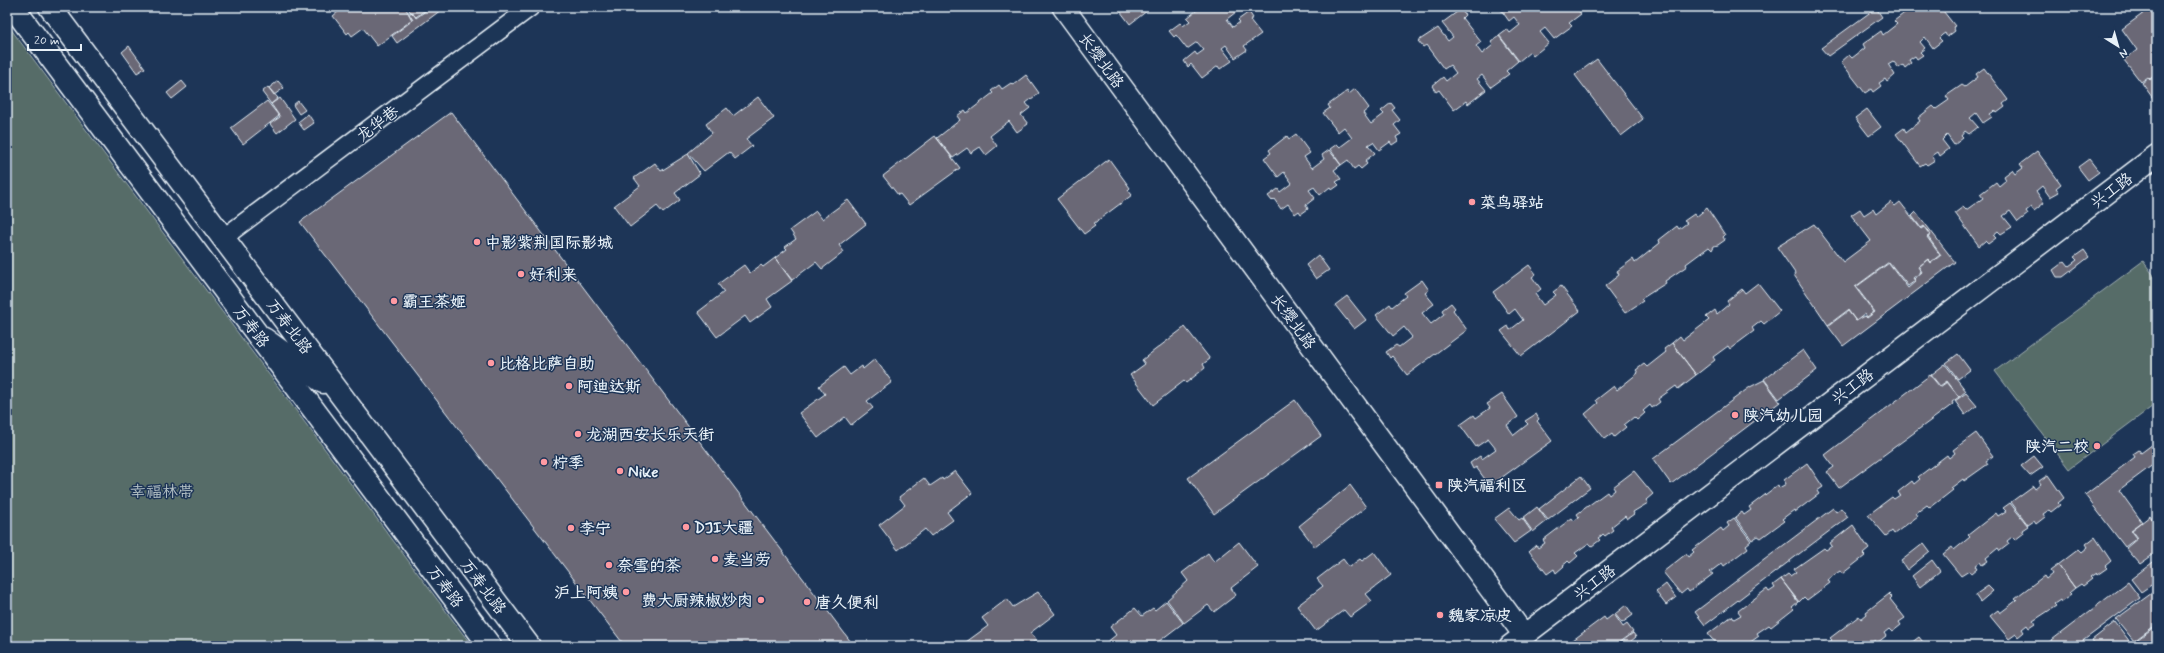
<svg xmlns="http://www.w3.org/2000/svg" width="2164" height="653" viewBox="0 0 2164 653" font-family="Mynerve,'LXGW WenKai TC',sans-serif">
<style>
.green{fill:#566c68;stroke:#9faeb0}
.building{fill:#6b6876;stroke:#e8f1f8}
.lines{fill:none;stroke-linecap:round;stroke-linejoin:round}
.minor-casing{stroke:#e8f1f8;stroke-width:20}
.tertiary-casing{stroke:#e8f1f8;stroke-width:24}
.secondary-casing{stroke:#e8f1f8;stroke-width:25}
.primary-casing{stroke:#e8f1f8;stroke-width:25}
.minor{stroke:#1d3557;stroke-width:17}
.tertiary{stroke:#1d3557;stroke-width:21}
.secondary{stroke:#1d3557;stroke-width:22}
.primary{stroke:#1d3557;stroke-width:22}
.poi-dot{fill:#ff9aa2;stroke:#1d3557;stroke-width:1.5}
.labels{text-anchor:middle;stroke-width:3;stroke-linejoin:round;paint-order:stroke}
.street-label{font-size:16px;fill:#e8f1f8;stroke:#1d3557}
.poi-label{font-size:16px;font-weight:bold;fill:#e8f1f8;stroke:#1d3557;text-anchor:start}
.park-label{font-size:16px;fill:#b5c2c6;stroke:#1d3557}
</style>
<rect width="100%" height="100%" fill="#1d3557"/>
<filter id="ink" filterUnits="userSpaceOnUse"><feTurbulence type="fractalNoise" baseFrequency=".025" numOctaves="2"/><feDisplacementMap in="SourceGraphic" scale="8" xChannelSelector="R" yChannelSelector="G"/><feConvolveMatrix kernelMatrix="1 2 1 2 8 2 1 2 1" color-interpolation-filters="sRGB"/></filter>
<g filter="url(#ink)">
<path class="green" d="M 7,24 L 472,646 L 7,646 Z
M 2143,261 L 2157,280 L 2157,403 L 2069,469 L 1995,371 Z"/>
<path class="building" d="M 344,7 L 405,7 L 412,20 L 377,46 L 363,28 L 352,36 L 349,32 L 347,34 L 333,16 Z
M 406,7 L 429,7 L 416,17 Z
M 431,7 L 445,7 L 397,43 L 392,36 L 413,20 L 409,14 L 412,12 L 416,18 Z
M 1117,7 L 1152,7 L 1130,24 Z
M 1201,7 L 1232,7 L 1236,12 L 1227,19 L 1233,27 L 1240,22 L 1238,20 L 1249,12 L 1253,18 L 1250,20 L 1261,34 L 1244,46 L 1247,50 L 1235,58 L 1226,45 L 1222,48 L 1232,61 L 1220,69 L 1218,66 L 1202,78 L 1191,64 L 1188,67 L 1184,61 L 1195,52 L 1197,55 L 1204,50 L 1197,42 L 1187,49 L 1176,35 L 1174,37 L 1169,31 L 1180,23 L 1183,26 L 1190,21 L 1187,18 Z
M 1499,7 L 1576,7 L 1581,14 L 1569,23 L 1572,26 L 1554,39 L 1545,28 L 1540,32 L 1549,43 L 1533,56 L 1530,52 L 1519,61 L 1499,35 L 1507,29 L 1510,33 L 1520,25 L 1514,17 L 1509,21 Z
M 1912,7 L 1915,11 L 1920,7 L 1940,7 L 1955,26 L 1953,27 L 1955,31 L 1947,37 L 1945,33 L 1942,35 L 1939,38 L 1942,41 L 1933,48 L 1925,37 L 1920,42 L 1925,48 L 1920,52 L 1923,55 L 1917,59 L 1915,56 L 1909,60 L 1911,63 L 1905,68 L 1903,65 L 1899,68 L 1893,61 L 1888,64 L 1895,75 L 1887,82 L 1885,79 L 1879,83 L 1881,86 L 1873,92 L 1871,89 L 1865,93 L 1841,62 L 1849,55 L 1852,58 L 1865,48 L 1863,44 L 1881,31 L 1883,35 L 1897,24 L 1894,21 Z
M 2152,7 L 2157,8 L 2157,70 L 2155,72 L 2156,74 L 2150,79 L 2148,77 L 2141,82 L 2124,60 L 2137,50 L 2122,29 Z
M 1876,8 L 1882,17 L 1828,56 L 1821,48 Z
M 1461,9 L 1465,15 L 1462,18 L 1481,42 L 1476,46 L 1482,54 L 1493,45 L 1491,42 L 1499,36 L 1518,61 L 1506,71 L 1509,74 L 1491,87 L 1482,75 L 1477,79 L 1486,90 L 1468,104 L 1466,101 L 1454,110 L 1439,90 L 1436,92 L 1432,86 L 1443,77 L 1446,81 L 1456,73 L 1450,65 L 1444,69 L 1426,45 L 1423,47 L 1418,41 L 1438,28 L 1448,41 L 1453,37 L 1442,23 Z
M 129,46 L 145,68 L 137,73 L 122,52 Z
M 1597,59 L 1643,119 L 1621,136 L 1575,75 Z
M 1984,68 L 2008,100 L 2003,104 L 2005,107 L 1997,113 L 1995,110 L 1993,112 L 1990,114 L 1992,117 L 1983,123 L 1976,113 L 1970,118 L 1978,127 L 1969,134 L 1965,131 L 1961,136 L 1963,138 L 1954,145 L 1947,135 L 1942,140 L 1949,149 L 1940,156 L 1938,152 L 1932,156 L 1935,160 L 1927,165 L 1925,163 L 1920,166 L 1896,134 L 1904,128 L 1906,132 L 1920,121 L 1918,118 L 1933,106 L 1936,109 L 1949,100 L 1946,96 L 1962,85 L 1965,87 L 1978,77 L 1976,74 Z
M 1026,75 L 1039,93 L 1026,103 L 1030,108 L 1021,115 L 1028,124 L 1017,132 L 1009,121 L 990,136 L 997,146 L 986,155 L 980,147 L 971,153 L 967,148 L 953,158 L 937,138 L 960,120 L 957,116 L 965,110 L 967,113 L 993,93 L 991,91 L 999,85 L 1002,89 L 1011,83 L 1013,85 Z
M 2157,75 L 2157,104 L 2142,83 L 2148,78 L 2150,80 Z
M 182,81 L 187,87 L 172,99 L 167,93 Z
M 278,81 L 284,88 L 274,95 L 269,88 Z
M 268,87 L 278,98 L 271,104 L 262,92 Z
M 1355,89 L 1369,108 L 1363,113 L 1371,124 L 1384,114 L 1381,111 L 1391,103 L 1395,108 L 1392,110 L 1400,120 L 1394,125 L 1401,134 L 1396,137 L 1398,141 L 1392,145 L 1390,142 L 1379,150 L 1373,142 L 1368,145 L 1375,153 L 1365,161 L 1367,164 L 1361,169 L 1358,166 L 1354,169 L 1348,160 L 1341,165 L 1330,149 L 1337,144 L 1340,147 L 1352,138 L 1344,127 L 1338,132 L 1323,113 L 1330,108 L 1328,105 L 1347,91 L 1349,94 Z
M 758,97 L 774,118 L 746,139 L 752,146 L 735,159 L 729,152 L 704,171 L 688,153 L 712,133 L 706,124 L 727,108 L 733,116 Z
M 280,98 L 295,119 L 277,133 L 270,124 L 280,117 L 271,104 Z
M 267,101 L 279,116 L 243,144 L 231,128 Z
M 298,101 L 305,110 L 299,114 L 293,105 Z
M 1867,109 L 1881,127 L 1869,136 L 1855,118 Z
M 451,112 L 854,646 L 625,646 L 300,222 Z
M 308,114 L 314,123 L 304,130 L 298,122 Z
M 1296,134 L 1310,153 L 1304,157 L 1312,168 L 1324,159 L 1322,155 L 1329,150 L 1341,165 L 1334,170 L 1341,179 L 1336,182 L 1339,185 L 1332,190 L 1330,187 L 1320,195 L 1314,187 L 1309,190 L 1315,198 L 1306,205 L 1308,209 L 1301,214 L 1299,211 L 1295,214 L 1288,204 L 1281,209 L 1274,199 L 1272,201 L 1268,196 L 1278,189 L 1280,192 L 1292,183 L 1284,172 L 1278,177 L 1264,158 L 1271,153 L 1269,150 L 1287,136 L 1289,139 Z
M 935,136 L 960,168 L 909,205 L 900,194 L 898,195 L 883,176 Z
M 2037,151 L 2061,184 L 2056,188 L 2059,192 L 2050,197 L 2042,186 L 2036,191 L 2044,203 L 2034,211 L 2031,207 L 2026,211 L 2028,214 L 2018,222 L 2010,211 L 2003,216 L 2012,227 L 2001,234 L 1998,231 L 1993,235 L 1996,238 L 1988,244 L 1985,241 L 1979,246 L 1955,213 L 1963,207 L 1966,210 L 1983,198 L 1980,194 L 1996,182 L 1999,186 L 2006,180 L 2004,176 L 2012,170 L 2015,174 L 2023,168 L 2020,164 Z
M 688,154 L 700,174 L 675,193 L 680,200 L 663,213 L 657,206 L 630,227 L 614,206 L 640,186 L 634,178 L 655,163 L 661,171 Z
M 1109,159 L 1130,188 L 1128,190 L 1132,195 L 1093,224 L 1095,226 L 1084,234 L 1057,199 Z
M 2089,159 L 2099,172 L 2088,180 L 2078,167 Z
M 848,200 L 866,224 L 839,245 L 844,252 L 822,269 L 816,262 L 792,280 L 775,258 L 787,249 L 785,247 L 796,239 L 790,230 L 816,211 L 822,219 Z
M 1891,202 L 1895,206 L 1900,202 L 1921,229 L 1924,227 L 1930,235 L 1927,237 L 1940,255 L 1931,262 L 1928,259 L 1918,267 L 1921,272 L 1913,278 L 1915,281 L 1908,286 L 1889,262 L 1855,287 L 1874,312 L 1867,317 L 1865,314 L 1856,321 L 1848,310 L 1828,325 L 1794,275 L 1795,273 L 1777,247 L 1814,224 L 1843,262 L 1871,241 L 1851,215 L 1860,209 L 1864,215 L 1873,209 L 1876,214 Z
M 1707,208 L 1725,235 L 1723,237 L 1725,240 L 1718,245 L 1714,246 L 1712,250 L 1709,247 L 1686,264 L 1687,266 L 1665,281 L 1666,283 L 1641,299 L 1643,301 L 1625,313 L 1605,286 L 1619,275 L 1617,271 L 1633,259 L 1635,263 L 1660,243 L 1659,240 L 1677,226 L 1679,229 L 1687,223 L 1684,221 L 1694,214 L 1696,217 Z
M 1916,212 L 1955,262 L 1843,346 L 1828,326 L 1848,311 L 1856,321 L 1865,316 L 1867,318 L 1875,312 L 1856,287 L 1889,263 L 1908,288 L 1916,281 L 1914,279 L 1922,272 L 1919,267 L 1928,259 L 1931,263 L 1941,255 L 1928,237 L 1931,235 L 1924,226 L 1921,228 L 1912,216 Z
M 2084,250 L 2089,257 L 2063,277 L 2057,277 L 2053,270 L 2065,261 L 2069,266 L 2077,260 L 2074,257 Z
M 1318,255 L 1329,270 L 1316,279 L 1306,265 Z
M 775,258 L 792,281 L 767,299 L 772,307 L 750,323 L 745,316 L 717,337 L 698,312 L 724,292 L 718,284 L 744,265 L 750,273 L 761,265 L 763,267 Z
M 1529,265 L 1536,274 L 1532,277 L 1541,289 L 1535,294 L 1543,305 L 1556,295 L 1553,292 L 1561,286 L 1580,311 L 1521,356 L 1501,331 L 1508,326 L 1510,330 L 1523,320 L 1515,309 L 1509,314 L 1493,292 Z
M 1422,280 L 1429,290 L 1425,293 L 1434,304 L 1422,313 L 1431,324 L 1444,314 L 1442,310 L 1451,303 L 1455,308 L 1453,310 L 1467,330 L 1407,375 L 1392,356 L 1390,358 L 1386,352 L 1396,345 L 1399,347 L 1412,337 L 1404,327 L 1393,336 L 1376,315 L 1390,304 L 1392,307 L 1406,296 L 1404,293 Z
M 1758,283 L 1780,311 L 1764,324 L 1761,321 L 1752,328 L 1754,331 L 1730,349 L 1728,346 L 1713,357 L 1715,360 L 1696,375 L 1672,343 L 1680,336 L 1683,340 L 1709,320 L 1706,317 L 1715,310 L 1717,314 L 1729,304 L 1727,301 L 1742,289 L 1745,293 Z
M 1347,296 L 1366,320 L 1354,329 L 1335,305 Z
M 1185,327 L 1210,359 L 1203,364 L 1205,368 L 1186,383 L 1184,381 L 1153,405 L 1130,375 L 1145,364 L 1142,360 Z
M 1672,343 L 1696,375 L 1678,389 L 1676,386 L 1658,399 L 1660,402 L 1652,408 L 1650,405 L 1643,411 L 1645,413 L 1637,420 L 1634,417 L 1624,425 L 1626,427 L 1614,437 L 1612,434 L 1605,439 L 1585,414 L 1598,403 L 1596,400 L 1614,386 L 1617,390 L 1638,373 L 1636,370 L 1644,364 L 1647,367 L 1666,352 L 1664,349 Z
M 1803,350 L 1817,370 L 1779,399 L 1764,379 Z
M 1958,354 L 1970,370 L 1958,379 L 1946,363 Z
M 875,359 L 892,382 L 867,401 L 873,408 L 851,425 L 845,417 L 818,438 L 799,413 L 825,394 L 819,386 L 844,367 L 850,375 L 862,366 L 863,369 Z
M 1945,364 L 1966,391 L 1959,397 L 1947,381 L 1940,386 L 1931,375 Z
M 1930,375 L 1940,387 L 1947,382 L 1959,397 L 1952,402 L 1953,404 L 1839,488 L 1827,472 L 1834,467 L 1825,455 Z
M 1764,380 L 1780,402 L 1671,484 L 1653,459 L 1750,387 Z
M 1966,393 L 1977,406 L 1965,415 L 1955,401 Z
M 1502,394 L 1518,417 L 1507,425 L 1514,435 L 1528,424 L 1525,421 L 1536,414 L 1539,419 L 1537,421 L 1552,441 L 1490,486 L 1476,467 L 1473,469 L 1470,463 L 1480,456 L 1482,459 L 1496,449 L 1488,439 L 1476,447 L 1460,425 L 1474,415 L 1476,418 L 1490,408 L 1487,404 Z
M 1295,400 L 1321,436 L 1214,514 L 1188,478 Z
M 1976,433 L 1993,456 L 1986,461 L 1988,464 L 1964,481 L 1963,479 L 1951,488 L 1953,490 L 1930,508 L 1927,505 L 1916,513 L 1918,516 L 1894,534 L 1892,531 L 1886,536 L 1868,515 L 1892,497 L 1894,499 L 1900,495 L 1898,492 L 1912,481 L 1914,484 L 1920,479 L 1918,477 L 1947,455 L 1949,458 L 1955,453 L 1953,450 Z
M 2157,441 L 2157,468 L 2154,464 L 2119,490 L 2142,522 L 2131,530 L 2137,538 L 2125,547 L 2085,495 L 2135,457 L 2133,454 L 2139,450 L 2141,453 Z
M 2034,456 L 2043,467 L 2030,476 L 2021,466 Z
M 1807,463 L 1823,487 L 1817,491 L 1819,494 L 1795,512 L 1794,510 L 1782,519 L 1784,521 L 1761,538 L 1758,536 L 1752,540 L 1735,517 L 1742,512 L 1744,515 L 1751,510 L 1749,507 L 1778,485 L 1779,488 L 1786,484 L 1784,480 Z
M 955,471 L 972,493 L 947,512 L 953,520 L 931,536 L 925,529 L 898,550 L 879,525 L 905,505 L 899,497 L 924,478 L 930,486 L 942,478 L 943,480 Z
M 1634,471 L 1653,494 L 1646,500 L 1648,503 L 1633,512 L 1634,514 L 1627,519 L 1625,516 L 1611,527 L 1613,530 L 1605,536 L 1603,534 L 1601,536 L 1598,538 L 1600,540 L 1592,546 L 1589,543 L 1575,553 L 1578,556 L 1570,563 L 1568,561 L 1566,563 L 1563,565 L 1564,566 L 1556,573 L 1554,569 L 1547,574 L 1529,551 L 1536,545 L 1538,548 L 1545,543 L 1543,540 L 1572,518 L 1574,521 L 1579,517 L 1577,514 L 1607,492 L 1609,495 L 1615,490 L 1613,487 Z
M 2048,475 L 2064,498 L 2058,503 L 2060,505 L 2051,512 L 2049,510 L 2043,514 L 2045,517 L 2036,524 L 2034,521 L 2028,525 L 2011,502 L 2033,486 L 2035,489 L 2041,484 L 2039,481 Z
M 1581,476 L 1590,488 L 1548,520 L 1539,509 Z
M 1350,485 L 1366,507 L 1315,547 L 1299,526 Z
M 2010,503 L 2028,526 L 2022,530 L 2024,533 L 2015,540 L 2012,537 L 2007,541 L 2009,544 L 2000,551 L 1998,548 L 1986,558 L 1988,561 L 1982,565 L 1980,562 L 1975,566 L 1977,569 L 1971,574 L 1969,571 L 1961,576 L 1943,554 L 1952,547 L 1954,550 L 1970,537 L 1968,535 L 1996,513 L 1998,516 L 2006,511 L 2003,508 Z
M 1537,507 L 1547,521 L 1533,532 L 1523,518 Z
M 1509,508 L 1519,520 L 1522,518 L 1531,531 L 1514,543 L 1494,519 Z
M 1833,508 L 1836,512 L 1841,508 L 1848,517 L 1705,625 L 1695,612 Z
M 2150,516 L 2157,526 L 2157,552 L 2140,564 L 2126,548 L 2138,538 L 2132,530 Z
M 1734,518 L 1751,541 L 1746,545 L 1748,548 L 1724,566 L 1722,563 L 1710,572 L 1713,574 L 1689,592 L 1687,589 L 1681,594 L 1663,572 L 1686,554 L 1688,557 L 1694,552 L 1692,550 L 1721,528 L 1723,531 L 1729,526 L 1727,523 Z
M 1853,525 L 1869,549 L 1863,554 L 1865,556 L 1842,574 L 1840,571 L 1834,575 L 1828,580 L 1830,583 L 1807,600 L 1804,597 L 1799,602 L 1781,579 L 1788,574 L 1790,576 L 1796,572 L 1794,569 L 1824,548 L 1826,550 L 1832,546 L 1830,543 Z
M 2095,537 L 2111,561 L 2105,566 L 2107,568 L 2097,575 L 2096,573 L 2090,577 L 2092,579 L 2083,586 L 2081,584 L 2075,588 L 2058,565 L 2079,549 L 2082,552 L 2088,547 L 2086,544 Z
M 1239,542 L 1258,567 L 1231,588 L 1236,595 L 1214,612 L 1208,605 L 1184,623 L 1167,600 L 1188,581 L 1182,573 L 1208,553 L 1214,562 Z
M 1924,543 L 1930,551 L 1907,570 L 1901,561 Z
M 1374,552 L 1391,575 L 1366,594 L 1372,601 L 1350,617 L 1344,610 L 1316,631 L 1297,606 L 1323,586 L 1317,579 L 1343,559 L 1349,567 L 1360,559 L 1362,561 Z
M 2157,559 L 2157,581 L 2141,592 L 2131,579 Z
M 1932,560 L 1940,571 L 1920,587 L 1912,576 Z
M 2058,565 L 2075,588 L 2069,593 L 2071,595 L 2061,602 L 2060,600 L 2054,604 L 2056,606 L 2033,621 L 2035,624 L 2029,628 L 2027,625 L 2022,629 L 2024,632 L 2018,637 L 2016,634 L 2009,639 L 1990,616 L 1998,610 L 2000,613 L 2017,600 L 2015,598 L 2044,576 L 2046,579 L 2052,574 L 2050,571 Z
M 1781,579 L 1798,602 L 1792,607 L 1794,609 L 1771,627 L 1769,625 L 1757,633 L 1759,636 L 1745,646 L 1720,646 L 1711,638 L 1708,634 L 1732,616 L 1734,619 L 1741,615 L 1738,611 L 1767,589 L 1769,592 L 1775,588 L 1773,585 Z
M 2128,582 L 2140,598 L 2076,646 L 2044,646 Z
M 1666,584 L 1676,598 L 1666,605 L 1656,592 Z
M 1988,586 L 1993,591 L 1980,602 L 1975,595 Z
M 1038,592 L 1055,614 L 1030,633 L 1036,640 L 1028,646 L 962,645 L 988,626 L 982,618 L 1007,599 L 1013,607 Z
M 2152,593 L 2157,600 L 2157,624 L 2134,641 L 2116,619 Z
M 1889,594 L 1892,597 L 1890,599 L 1905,618 L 1899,622 L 1901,625 L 1892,632 L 1889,629 L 1884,633 L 1886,636 L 1877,643 L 1875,640 L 1867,646 L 1819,646 L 1824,642 L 1826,645 L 1832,640 L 1830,638 L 1859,616 L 1861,619 L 1867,614 L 1866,612 Z
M 1166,601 L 1183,623 L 1158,642 L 1161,646 L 1102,646 L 1116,635 L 1110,627 L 1135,608 L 1142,616 L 1153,608 L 1155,610 Z
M 1626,605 L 1633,615 L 1622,623 L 1615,614 Z
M 1614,614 L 1623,627 L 1627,624 L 1633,632 L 1614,646 L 1565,646 L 1604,617 L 1606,620 Z
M 2115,622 L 2133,646 L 2096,646 L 2092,640 Z
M 2157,625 L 2157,639 L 2148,646 L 2137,646 L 2134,642 Z
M 1633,633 L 1636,637 L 1625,646 L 1616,646 Z
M 1919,637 L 1926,646 L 1907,646 Z"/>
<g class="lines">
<defs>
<path id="minor" d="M 223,238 L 531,7"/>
<path id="tertiary" d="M 1063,7 L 1524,635
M 1510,646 L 2157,155"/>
<path id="secondary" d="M 50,7 L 529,646
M 264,339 L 323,382"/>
<path id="primary" d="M 13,7 L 490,646"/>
</defs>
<use href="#minor" class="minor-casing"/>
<use href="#tertiary" class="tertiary-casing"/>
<use href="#secondary" class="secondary-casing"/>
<use href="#primary" class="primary-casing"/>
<use href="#minor" class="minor"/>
<use href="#tertiary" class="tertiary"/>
<use href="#secondary" class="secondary"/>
<use href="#primary" class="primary"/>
</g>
</g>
<g class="poi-dot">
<circle cx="1472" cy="202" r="4"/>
<circle cx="477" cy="242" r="4"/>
<circle cx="521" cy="274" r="4"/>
<circle cx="394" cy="301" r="4"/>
<circle cx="491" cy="363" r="4"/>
<circle cx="569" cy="386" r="4"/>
<circle cx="1735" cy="415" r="4"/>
<circle cx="578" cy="434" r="4"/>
<circle cx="2097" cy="446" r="4"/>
<circle cx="544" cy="462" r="4"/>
<circle cx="620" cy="471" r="4"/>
<rect x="1435" y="481" width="8" height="8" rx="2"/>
<circle cx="686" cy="527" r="4"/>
<circle cx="571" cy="528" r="4"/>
<circle cx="715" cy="559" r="4"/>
<circle cx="609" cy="565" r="4"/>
<circle cx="626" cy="592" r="4"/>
<circle cx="761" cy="600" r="4"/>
<circle cx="807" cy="602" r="4"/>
<circle cx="1440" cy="615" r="4"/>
</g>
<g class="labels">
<g class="street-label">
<text transform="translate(1102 60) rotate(54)" y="6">长缨北路</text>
<text transform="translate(377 123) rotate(-37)" y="6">龙华巷</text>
<text transform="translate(2111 190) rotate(-37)" y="6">兴工路</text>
<text transform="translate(1294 321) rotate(54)" y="6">长缨北路</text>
<text transform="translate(252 326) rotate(53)" y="6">万寿路</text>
<text transform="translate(290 326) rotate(53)" y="6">万寿北路</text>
<text transform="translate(1852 386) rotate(-37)" y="6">兴工路</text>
<text transform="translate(1594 582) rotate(-37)" y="6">兴工路</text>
<text transform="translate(446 586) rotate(53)" y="6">万寿路</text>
<text transform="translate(484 586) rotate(53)" y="6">万寿北路</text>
</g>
<g class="poi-label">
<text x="1480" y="208">菜鸟驿站</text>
<text x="485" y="248">中影紫荆国际影城</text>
<text x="529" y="280">好利来</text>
<text x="402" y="307">霸王茶姬</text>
<text x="499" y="369">比格比萨自助</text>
<text x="577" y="392">阿迪达斯</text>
<text x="1743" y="421">陕汽幼儿园</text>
<text x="586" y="440">龙湖西安长乐天街</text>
<text x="2089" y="452" text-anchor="end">陕汽二校</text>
<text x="552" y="468">柠季</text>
<text x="628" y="477">Nike</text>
<text x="1447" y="491">陕汽福利区</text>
<text x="694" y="533">DJI大疆</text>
<text x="579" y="534">李宁</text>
<text x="723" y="565">麦当劳</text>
<text x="617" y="571">奈雪的茶</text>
<text x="618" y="598" text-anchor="end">沪上阿姨</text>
<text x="753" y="606" text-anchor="end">费大厨辣椒炒肉</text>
<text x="815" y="608">唐久便利</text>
<text x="1448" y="621">魏家凉皮</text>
</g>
<g class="park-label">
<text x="162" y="497">幸福林带</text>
</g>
</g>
<rect width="2164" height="653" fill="none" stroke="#1d3557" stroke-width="24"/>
<rect x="12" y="12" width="2140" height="629" fill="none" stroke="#e8f1f8" stroke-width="1.5" filter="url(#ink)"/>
<g transform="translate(2118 46) rotate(143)" stroke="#1d3557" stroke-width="3" paint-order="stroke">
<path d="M0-3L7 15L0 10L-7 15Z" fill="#e8f1f8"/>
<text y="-6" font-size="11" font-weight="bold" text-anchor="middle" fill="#e8f1f8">N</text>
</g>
<path d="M28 44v6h53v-6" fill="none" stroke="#e8f1f8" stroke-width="2"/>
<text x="34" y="44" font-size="12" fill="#e8f1f8" stroke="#1d3557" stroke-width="3" paint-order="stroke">20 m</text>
</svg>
